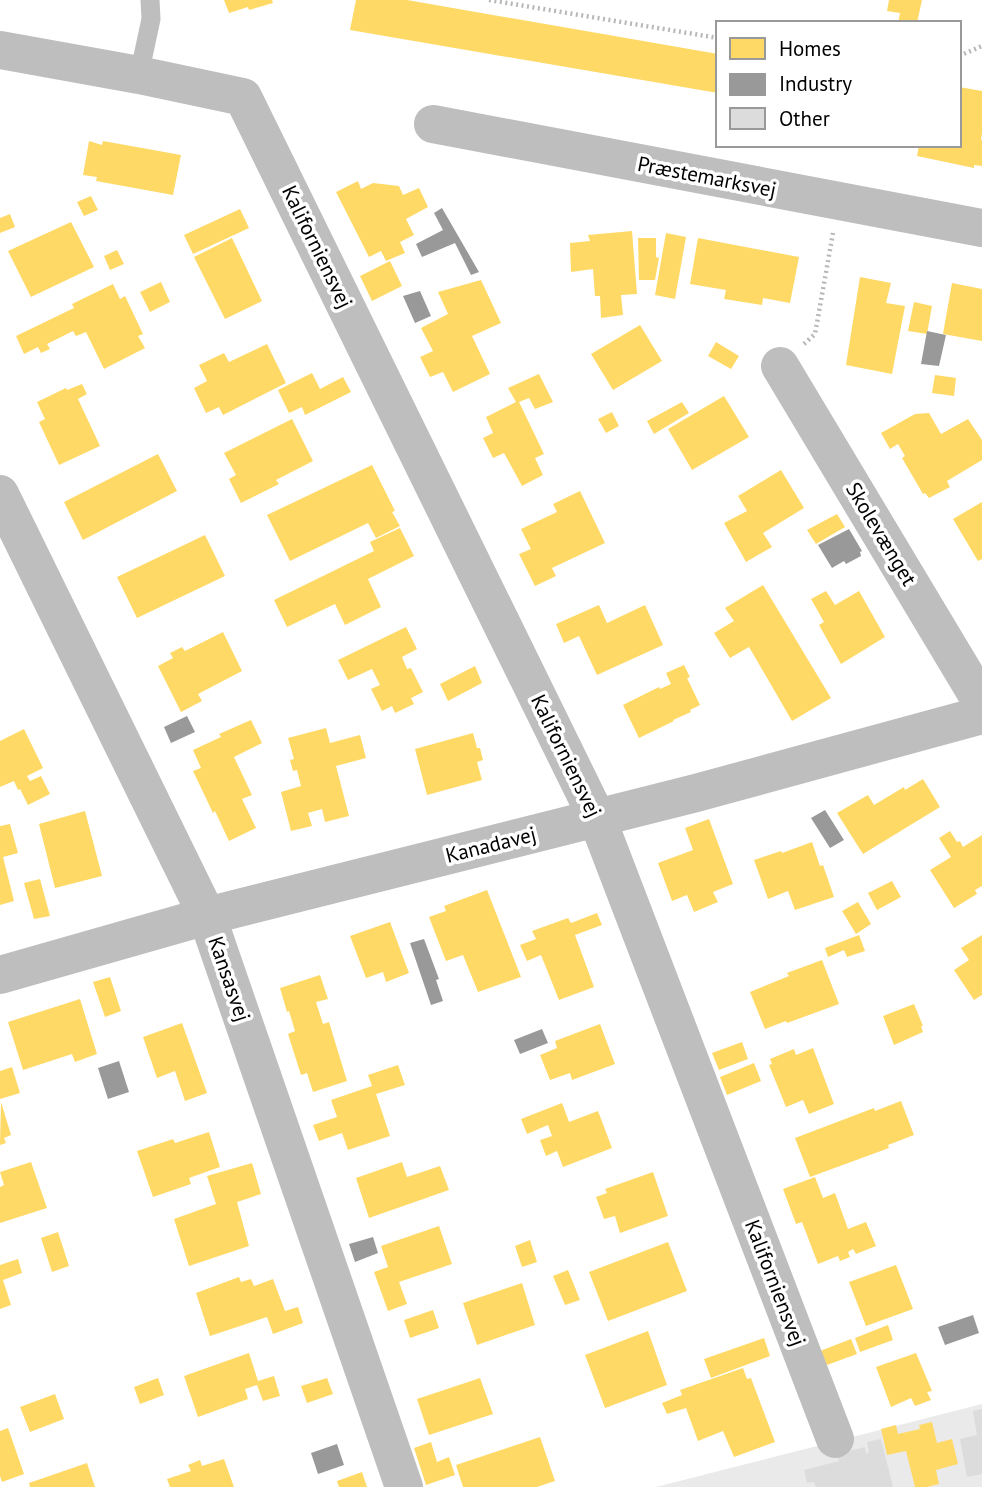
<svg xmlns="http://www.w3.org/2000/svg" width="982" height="1487" viewBox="0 0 982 1487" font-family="'PT Sans',sans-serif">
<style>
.green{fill:#eaeaea}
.homes{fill:#ffd966}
.industry{fill:#999}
.building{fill:#dcdcdc}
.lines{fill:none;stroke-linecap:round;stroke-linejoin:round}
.path{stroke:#b8b8b8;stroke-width:4.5;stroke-dasharray:2 3.5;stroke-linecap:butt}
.service{stroke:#bebebe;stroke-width:19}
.minor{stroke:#bebebe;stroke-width:38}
.labels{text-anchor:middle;stroke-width:7;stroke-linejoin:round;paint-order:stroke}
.street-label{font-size:21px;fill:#000;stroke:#fff}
</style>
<rect width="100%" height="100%" fill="#fff"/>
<path class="green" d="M 982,1404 L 982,1487 L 656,1487 Z"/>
<path class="homes" d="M 224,0 L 272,0 L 273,3 L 249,10 L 248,7 L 229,13 Z
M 356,0 L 407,0 L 718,54 L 718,93 L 350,30 Z
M 889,0 L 922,0 L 917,23 L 898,23 L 900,13 L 887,11 Z
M 959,87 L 982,91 L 982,133 L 981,140 L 982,140 L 982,166 L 974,165 L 974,168 L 917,156 L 919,145 L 959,145 Z
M 89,141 L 102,145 L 103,141 L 181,155 L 173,195 L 96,181 L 97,177 L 83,175 Z
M 358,181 L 361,189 L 373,183 L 399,186 L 403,195 L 419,188 L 428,207 L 406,219 L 414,235 L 400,242 L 405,253 L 386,261 L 381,251 L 369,257 L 336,192 Z
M 91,196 L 98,210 L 84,216 L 77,202 Z
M 240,209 L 249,228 L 193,254 L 184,235 Z
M 10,214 L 15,227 L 0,233 L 0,218 Z
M 71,222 L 94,267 L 31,297 L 8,251 Z
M 632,231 L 637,294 L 621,295 L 623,315 L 601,318 L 600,296 L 595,296 L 593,269 L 571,272 L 570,243 L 590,241 L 588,235 Z
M 666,233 L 686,237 L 675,299 L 655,295 Z
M 232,238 L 262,301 L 225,319 L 194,257 Z
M 638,238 L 656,238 L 656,257 L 659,258 L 655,280 L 639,280 Z
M 698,238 L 799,257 L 790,303 L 763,298 L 762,305 L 724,299 L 726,290 L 690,284 Z
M 117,250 L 124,264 L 110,270 L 104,256 Z
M 390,261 L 402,286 L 372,301 L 360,276 Z
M 860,277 L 891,283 L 886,303 L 905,306 L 892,374 L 846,365 Z
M 481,280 L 501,323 L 472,336 L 490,374 L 453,392 L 443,372 L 430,377 L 420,357 L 433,351 L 421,328 L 448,314 L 438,292 Z
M 161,282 L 170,302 L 150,312 L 140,292 Z
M 952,283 L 982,289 L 982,341 L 943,334 Z
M 113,284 L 120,299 L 125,296 L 143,334 L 138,336 L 145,348 L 104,369 L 86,332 L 76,336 L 73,331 L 47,344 L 50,349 L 41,353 L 38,347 L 24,354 L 16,336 L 74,308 L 72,304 Z
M 914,302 L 932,306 L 927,334 L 908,331 Z
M 640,325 L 662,361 L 613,390 L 591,354 Z
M 716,342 L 739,356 L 731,369 L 708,356 Z
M 267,344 L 286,383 L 223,415 L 219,407 L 206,413 L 194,388 L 207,381 L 199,365 L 224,353 L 229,362 Z
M 312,373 L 320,389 L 343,377 L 351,392 L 305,415 L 302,407 L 289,413 L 278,390 Z
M 539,374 L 553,402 L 535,409 L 529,398 L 519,402 L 544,454 L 535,458 L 543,475 L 522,486 L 504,453 L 493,458 L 483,438 L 493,433 L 486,417 L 516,402 L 508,388 Z
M 935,375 L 956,378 L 954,396 L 932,393 Z
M 82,384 L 87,394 L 78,399 L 100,446 L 59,465 L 39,422 L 45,419 L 37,402 L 66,388 L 67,390 Z
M 724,396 L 749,437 L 692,470 L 668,429 Z
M 682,402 L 689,413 L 654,434 L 647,421 Z
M 612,412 L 619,426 L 606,433 L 598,419 Z
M 929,413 L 941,434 L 968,419 L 982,440 L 982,460 L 947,481 L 950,487 L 929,498 L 925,493 L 923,494 L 902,458 L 905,456 L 898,444 L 890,449 L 881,433 L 915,414 Z
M 292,419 L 313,461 L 276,480 L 279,484 L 241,503 L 229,479 L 236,475 L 224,453 Z
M 158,454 L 177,491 L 83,540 L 64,502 Z
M 372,465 L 395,511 L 392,512 L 400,526 L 376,538 L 368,523 L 290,561 L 267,515 Z
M 781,470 L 804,508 L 763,533 L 772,547 L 746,562 L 724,523 L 747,511 L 738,496 Z
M 580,491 L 605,543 L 552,568 L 556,576 L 535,586 L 519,554 L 531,549 L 521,529 L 557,512 L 553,504 Z
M 982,502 L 982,559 L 978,561 L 953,519 Z
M 837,514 L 845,527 L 816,544 L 807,530 Z
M 400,528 L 414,556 L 368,579 L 381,607 L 345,625 L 335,604 L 287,627 L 274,600 L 374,551 L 370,542 Z
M 205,535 L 225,576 L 137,618 L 117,577 Z
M 763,585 L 831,698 L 792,721 L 749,647 L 730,658 L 714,633 L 734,621 L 725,608 Z
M 826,591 L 835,605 L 859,591 L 885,637 L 841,664 L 819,625 L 824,622 L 811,599 Z
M 599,605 L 607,623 L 645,605 L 663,645 L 597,675 L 579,636 L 564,643 L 556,624 Z
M 406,627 L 417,649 L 402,657 L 407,669 L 411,668 L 423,692 L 411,698 L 414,704 L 395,713 L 392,706 L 382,711 L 371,689 L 380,685 L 372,669 L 348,680 L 338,660 Z
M 223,632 L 242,671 L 198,694 L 202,701 L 181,712 L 158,666 L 173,658 L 170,653 L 182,647 L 185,651 Z
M 684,665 L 690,677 L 687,678 L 700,705 L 690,710 L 691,712 L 673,720 L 674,721 L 639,738 L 623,705 L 659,687 L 660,689 L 671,684 L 666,673 Z
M 475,666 L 482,683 L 448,701 L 440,684 Z
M 251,720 L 262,743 L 234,757 L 252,795 L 242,799 L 256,828 L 229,841 L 215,811 L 213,813 L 193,771 L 201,768 L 193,750 L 221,737 L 219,734 Z
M 326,728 L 330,743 L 360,735 L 366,758 L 336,766 L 349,816 L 325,822 L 322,809 L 308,813 L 312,826 L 291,831 L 281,792 L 301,786 L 297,770 L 293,771 L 290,760 L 294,759 L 288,738 Z
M 24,729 L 43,768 L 27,776 L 30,781 L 41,776 L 50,794 L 28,805 L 20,789 L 18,790 L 14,781 L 0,787 L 0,741 Z
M 473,733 L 477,748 L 480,748 L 483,760 L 477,762 L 482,780 L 427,795 L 415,749 Z
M 923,779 L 940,807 L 863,854 L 837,813 L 868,795 L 874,805 L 904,787 L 905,790 Z
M 85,811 L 102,876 L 55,888 L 39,824 Z
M 709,819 L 733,884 L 713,892 L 718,902 L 694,912 L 687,895 L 672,901 L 658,863 L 693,850 L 685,828 Z
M 10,824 L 18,853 L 3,857 L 14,901 L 0,905 L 0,826 Z
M 950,831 L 957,842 L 960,841 L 963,847 L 982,835 L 982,886 L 975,890 L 977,894 L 954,908 L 930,870 L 951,857 L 939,838 Z
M 812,842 L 820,866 L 823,865 L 834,897 L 795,910 L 788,891 L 768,899 L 754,860 L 781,851 L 782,853 Z
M 40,879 L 50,916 L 34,919 L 24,883 Z
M 892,881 L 901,897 L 877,910 L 868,893 Z
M 487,890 L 521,977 L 478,992 L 463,955 L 446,961 L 429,917 L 446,911 L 444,906 Z
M 858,902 L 871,924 L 856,934 L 842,911 Z
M 597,913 L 602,925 L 575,935 L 594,987 L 559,1000 L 541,955 L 527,961 L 520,945 L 536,939 L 532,931 L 568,918 L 571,923 Z
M 390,922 L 409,973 L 386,982 L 383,972 L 366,978 L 350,936 Z
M 859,935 L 865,951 L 847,957 L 844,950 L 828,957 L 825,948 Z
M 982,935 L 982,995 L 974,1000 L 954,970 L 969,960 L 961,948 Z
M 822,960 L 839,1004 L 787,1023 L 786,1021 L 765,1029 L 750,992 L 789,976 L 787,973 Z
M 320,975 L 328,999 L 316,1002 L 323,1024 L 329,1022 L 347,1081 L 313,1092 L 307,1073 L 301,1075 L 288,1034 L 295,1031 L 289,1011 L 287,1012 L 280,988 Z
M 110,977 L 121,1011 L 105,1017 L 93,982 Z
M 80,999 L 97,1054 L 75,1062 L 72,1054 L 23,1070 L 8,1022 Z
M 914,1004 L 923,1026 L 921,1026 L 923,1032 L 894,1045 L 883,1016 Z
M 182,1023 L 207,1093 L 185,1101 L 175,1071 L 157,1078 L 143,1037 Z
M 600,1024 L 615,1064 L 572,1080 L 570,1073 L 550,1080 L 540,1055 L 557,1048 L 555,1041 Z
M 742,1042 L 748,1059 L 719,1070 L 712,1053 Z
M 813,1048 L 834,1104 L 809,1114 L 803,1100 L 786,1107 L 769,1065 L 772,1064 L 770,1059 L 794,1049 L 796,1055 Z
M 754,1063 L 761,1081 L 727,1095 L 720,1077 Z
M 398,1065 L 405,1085 L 376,1094 L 390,1136 L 348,1150 L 342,1133 L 319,1141 L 313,1125 L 337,1117 L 331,1100 L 372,1086 L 368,1075 Z
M 12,1067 L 20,1093 L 0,1099 L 0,1071 Z
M 901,1101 L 914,1135 L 888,1145 L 889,1148 L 810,1177 L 795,1138 L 874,1108 L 875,1111 Z
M 1,1102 L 11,1135 L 4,1138 L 6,1143 L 0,1145 Z
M 562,1103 L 569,1122 L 598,1111 L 612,1148 L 563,1167 L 557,1151 L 546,1156 L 540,1140 L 552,1136 L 548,1125 L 527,1134 L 521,1119 Z
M 209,1132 L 220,1167 L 189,1178 L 191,1184 L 153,1197 L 137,1151 L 173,1139 L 175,1143 Z
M 31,1162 L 47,1208 L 0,1223 L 0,1187 L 4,1185 L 0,1172 Z
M 402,1162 L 407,1177 L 440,1166 L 449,1190 L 369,1218 L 356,1178 Z
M 252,1163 L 261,1194 L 237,1202 L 249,1246 L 189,1266 L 174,1219 L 216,1204 L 207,1176 Z
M 653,1172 L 668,1216 L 620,1233 L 615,1216 L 604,1219 L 596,1197 L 607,1193 L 605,1189 Z
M 815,1177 L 823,1198 L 835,1193 L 848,1229 L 866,1222 L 876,1246 L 856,1254 L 853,1249 L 848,1252 L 850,1257 L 840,1261 L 838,1256 L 818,1264 L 802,1222 L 796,1224 L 783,1189 Z
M 439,1226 L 452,1264 L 399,1282 L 407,1304 L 388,1311 L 374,1272 L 388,1267 L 381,1246 Z
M 58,1232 L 69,1266 L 52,1272 L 41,1238 Z
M 530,1240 L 537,1262 L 522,1267 L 515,1246 Z
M 668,1242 L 687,1291 L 608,1321 L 589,1272 Z
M 18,1259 L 22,1273 L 3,1280 L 11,1305 L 0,1309 L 0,1265 Z
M 896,1265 L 913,1309 L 866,1326 L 849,1282 Z
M 568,1270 L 580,1300 L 565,1305 L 553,1276 Z
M 239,1277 L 241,1282 L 251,1279 L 254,1286 L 273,1279 L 285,1311 L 298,1307 L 303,1323 L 273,1334 L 267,1317 L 210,1336 L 196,1293 Z
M 522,1283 L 535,1325 L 477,1345 L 463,1303 Z
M 433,1310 L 439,1328 L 410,1338 L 404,1320 Z
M 888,1325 L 893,1340 L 860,1352 L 855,1338 Z
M 648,1331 L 667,1385 L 605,1408 L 585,1355 Z
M 764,1338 L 770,1356 L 711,1378 L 704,1359 Z
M 851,1339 L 857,1354 L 827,1365 L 820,1351 Z
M 249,1353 L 258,1381 L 274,1376 L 280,1396 L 263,1401 L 257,1385 L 245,1389 L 248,1399 L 198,1417 L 184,1376 Z
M 916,1353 L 932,1391 L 927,1392 L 931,1400 L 915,1406 L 911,1398 L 891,1407 L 876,1367 Z
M 743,1368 L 747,1379 L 751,1378 L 775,1442 L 734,1457 L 723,1431 L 698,1441 L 686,1408 L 667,1414 L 662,1403 L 682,1395 L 680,1390 Z
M 158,1378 L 164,1395 L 140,1404 L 134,1387 Z
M 327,1378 L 333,1394 L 307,1403 L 301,1386 Z
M 480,1378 L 493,1414 L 429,1435 L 417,1399 Z
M 55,1394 L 64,1419 L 30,1432 L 20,1407 Z
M 932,1422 L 937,1443 L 952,1439 L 958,1464 L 936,1470 L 939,1484 L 927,1487 L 915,1487 L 906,1451 L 887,1455 L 881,1429 L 896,1425 L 898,1434 L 920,1429 L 919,1425 Z
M 8,1428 L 24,1474 L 2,1482 L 0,1476 L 0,1431 Z
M 540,1437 L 555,1481 L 537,1487 L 463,1487 L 456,1465 Z
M 431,1442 L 437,1462 L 449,1457 L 455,1475 L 426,1485 L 414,1448 Z
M 224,1459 L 234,1487 L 170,1487 L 167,1479 L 191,1471 L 188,1465 L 200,1460 L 202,1466 Z
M 87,1463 L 95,1487 L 30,1487 L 29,1483 Z
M 362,1472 L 367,1487 L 339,1487 L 337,1481 Z"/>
<path class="industry" d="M 442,208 L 479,272 L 471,275 L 455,243 L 422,257 L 416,244 L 443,230 L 434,213 Z
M 420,291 L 431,316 L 415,323 L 403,296 Z
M 927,331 L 946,335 L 939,366 L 921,364 Z
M 849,529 L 862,551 L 860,552 L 861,556 L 846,564 L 844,561 L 832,568 L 818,545 Z
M 187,716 L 195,732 L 171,743 L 164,727 Z
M 825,810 L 844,840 L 830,848 L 811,818 Z
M 424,939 L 439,979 L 436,980 L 443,1001 L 431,1005 L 410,943 Z
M 542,1029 L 548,1043 L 520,1054 L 514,1040 Z
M 119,1061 L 129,1092 L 108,1099 L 98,1068 Z
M 373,1237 L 378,1253 L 355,1262 L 349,1244 Z
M 973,1315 L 979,1333 L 945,1345 L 938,1327 Z
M 337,1444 L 344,1465 L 318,1474 L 311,1453 Z"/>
<path class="building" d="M 982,1409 L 982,1474 L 967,1477 L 960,1439 L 977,1435 L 973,1411 Z
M 881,1439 L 893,1487 L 816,1487 L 814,1482 L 807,1483 L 804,1470 L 839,1461 L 837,1454 L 865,1447 L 866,1454 L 869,1452 L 867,1442 Z"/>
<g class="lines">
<path class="path" d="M 489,0 L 718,38
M 959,56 L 982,46
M 804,344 L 815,334 L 833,233"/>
<path class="service" d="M 139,75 L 151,19 L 150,0"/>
<path class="minor" d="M 0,50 L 139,75 L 243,97 L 597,818 L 835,1439
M 433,124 L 982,228
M 780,366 L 982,703
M 0,494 L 207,916 L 404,1487
M 0,975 L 207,916 L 696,793 L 982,715"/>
</g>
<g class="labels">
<g class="street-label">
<text transform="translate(707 177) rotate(11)" y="7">Præstemarksvej</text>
<text transform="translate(317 247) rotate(64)" y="7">Kaliforniensvej</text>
<text transform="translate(881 534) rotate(59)" y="7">Skolevænget</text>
<text transform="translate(566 756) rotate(64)" y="7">Kaliforniensvej</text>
<text transform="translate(491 845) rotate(-14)" y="7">Kanadavej</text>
<text transform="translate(229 979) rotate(71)" y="7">Kansasvej</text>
<text transform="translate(775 1283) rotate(69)" y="7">Kaliforniensvej</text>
</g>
</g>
<rect x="716" y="21" width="245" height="126" fill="#ffffff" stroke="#999999" stroke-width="2"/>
<rect x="730" y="38" width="35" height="21" fill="#ffd966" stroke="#999999" stroke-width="2"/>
<text x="779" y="56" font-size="21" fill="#000000">Homes</text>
<rect x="730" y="74" width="35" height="21" fill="#999999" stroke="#999999" stroke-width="2"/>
<text x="779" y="91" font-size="21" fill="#000000">Industry</text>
<rect x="730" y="108" width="35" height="21" fill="#dcdcdc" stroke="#999999" stroke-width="2"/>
<text x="779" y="126" font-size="21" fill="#000000">Other</text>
</svg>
